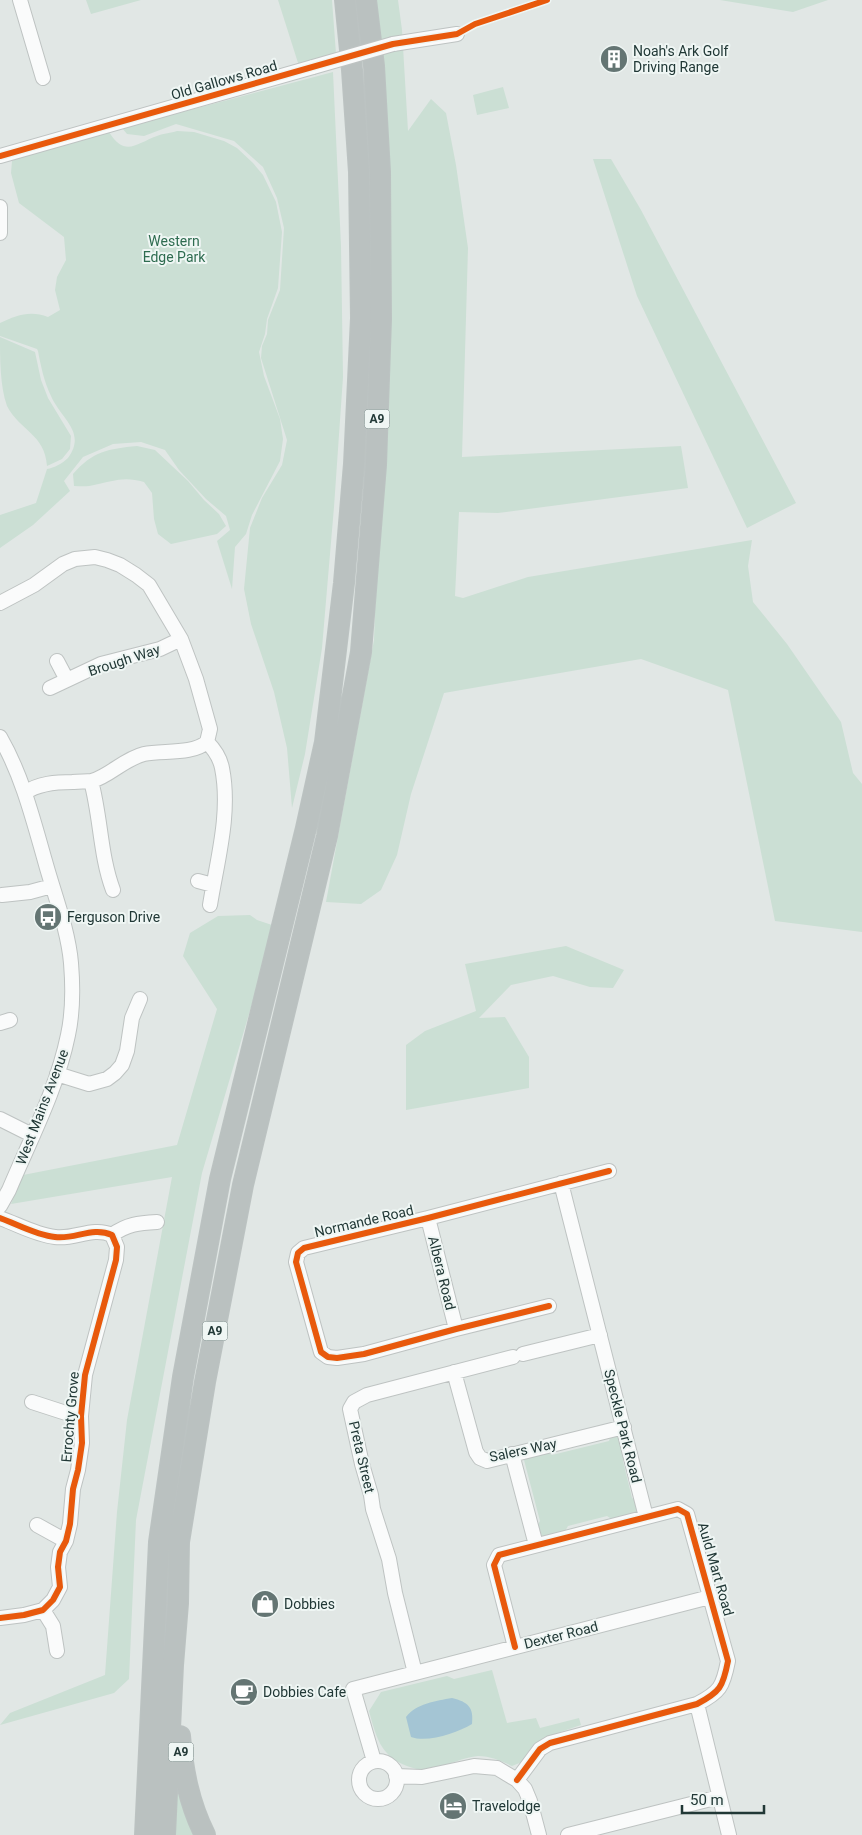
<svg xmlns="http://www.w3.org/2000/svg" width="862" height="1835" viewBox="0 0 862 1835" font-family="Roboto,sans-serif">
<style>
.green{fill:#cbdfd4}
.water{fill:#a4c5d4}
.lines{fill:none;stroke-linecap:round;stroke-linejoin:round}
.minor-casing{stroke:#bec3c2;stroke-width:16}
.highway-casing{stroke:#bcc3c2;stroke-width:22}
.minor{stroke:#fafbfb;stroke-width:14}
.highway{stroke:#bac1c0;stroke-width:20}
.minor-bridge-casing{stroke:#bec3c2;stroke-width:16;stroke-linecap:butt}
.minor-bridge{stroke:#fafbfb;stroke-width:14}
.cycleway-casing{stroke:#eff6f4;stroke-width:9}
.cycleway{stroke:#e8590c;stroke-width:6}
.labels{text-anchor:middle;stroke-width:4;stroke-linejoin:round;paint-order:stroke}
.shield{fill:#eff6f4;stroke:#5f716f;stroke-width:1}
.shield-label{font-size:12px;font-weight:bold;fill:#213836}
.poi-label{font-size:14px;fill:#213836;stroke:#eff6f4;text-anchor:start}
.street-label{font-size:14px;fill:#213836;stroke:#eff6f4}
.park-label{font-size:14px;fill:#2e6c50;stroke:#eff6f4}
</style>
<rect width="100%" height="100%" fill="#e1e7e5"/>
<path class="green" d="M 86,0 L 141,0 L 91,14 Z
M 278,0 L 332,0 L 336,54 L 299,66 Z
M 371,0 L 398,0 L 402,30 L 408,131 L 431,99 L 446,113 L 456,165 L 468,248 L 462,457 L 681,446 L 688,488 L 498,513 L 459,512 L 455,596 L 463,598 L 528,577 L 752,540 L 748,566 L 753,602 L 787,644 L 841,722 L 853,773 L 862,784 L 862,932 L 775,921 L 728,690 L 641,659 L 444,693 L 411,794 L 397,855 L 381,890 L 361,904 L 326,902 L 374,640 L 383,372 Z
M 720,0 L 828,0 L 793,12 Z
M 333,72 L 341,246 L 343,377 L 334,507 L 322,648 L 305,754 L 292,808 L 287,748 L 274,692 L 251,624 L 244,589 L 250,528 L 262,498 L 282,465 L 287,440 L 261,358 L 262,346 L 267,334 L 268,320 L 280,290 L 284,228 L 277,198 L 263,167 L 234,141 L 176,124 L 144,136 L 127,134 L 122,128 Z
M 503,87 L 509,108 L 477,115 L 473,95 Z
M 177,131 L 194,132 L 224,141 L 237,148 L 253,163 L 263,175 L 276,202 L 282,232 L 278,288 L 267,319 L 265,334 L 259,352 L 264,376 L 280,419 L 283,439 L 280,461 L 252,515 L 246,534 L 235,547 L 232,589 L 217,541 L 230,530 L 226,516 L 206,499 L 179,470 L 165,450 L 141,442 L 113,444 L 83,457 L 64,481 L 70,491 L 33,525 L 0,548 L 0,515 L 36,503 L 47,469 C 54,468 63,463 68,458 C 87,432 61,419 51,396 C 44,381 41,367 38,351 L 37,349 L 0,336 L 0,323 C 16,315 31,310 48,317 L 60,310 L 55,290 L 57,277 L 66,260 L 64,237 L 19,203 L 11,173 L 12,161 L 18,158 L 109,132 C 125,158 137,143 157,136 C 164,133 171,133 177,131 Z
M 593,159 L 611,159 L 641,210 L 796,503 L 747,528 L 637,296 Z
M 0,337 L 35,352 L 41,380 L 48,398 L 71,436 L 70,449 L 62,459 L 47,466 C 45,434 20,431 7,406 C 0,386 0,359 0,337 Z
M 137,446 L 155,450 L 188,481 L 204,500 L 219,514 L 226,526 L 217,534 L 171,544 L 158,534 L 154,519 L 152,493 L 144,482 C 124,476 113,481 94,485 C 88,487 80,486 74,486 L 73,474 C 93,451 108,449 137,446 Z
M 250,915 L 257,920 L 275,926 L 202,1173 L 136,1520 L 129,1679 L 114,1693 L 0,1725 L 10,1713 L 105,1675 L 117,1512 L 127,1420 L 172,1177 L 11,1204 L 23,1175 L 177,1145 L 217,1009 L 183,956 L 190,933 L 218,916 Z
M 566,946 L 624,970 L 613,988 L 590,987 L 553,976 L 511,985 L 479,1018 L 505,1017 L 529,1057 L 529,1088 L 406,1110 L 406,1045 L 425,1031 L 476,1011 L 465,964 Z
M 611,1435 L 618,1437 L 623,1442 L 626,1454 L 623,1461 L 632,1498 L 638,1502 L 638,1509 L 635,1515 L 613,1520 L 607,1516 L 568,1526 L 564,1533 L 544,1538 L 536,1528 L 540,1521 L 524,1460 L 528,1457 L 547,1452 L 552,1455 L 609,1441 Z
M 492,1670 L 507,1723 L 536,1718 L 540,1728 L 579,1718 L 581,1725 L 543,1738 L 531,1748 L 522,1762 L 512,1766 C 501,1761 491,1756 478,1756 C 464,1757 448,1765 433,1769 C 424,1771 415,1769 407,1766 C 380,1756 376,1736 369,1711 L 381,1692 L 447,1676 L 454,1679 Z
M 170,1735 L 199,1835 L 168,1835 Z"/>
<path class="water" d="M 452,1698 C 468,1702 474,1707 472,1724 C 457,1733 428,1743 411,1737 L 406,1717 C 417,1703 436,1701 452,1698 Z"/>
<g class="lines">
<defs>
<path id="minor" d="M 20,0 L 43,78
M 393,44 L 457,34
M 0,156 L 313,67
M 0,207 L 0,233
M 0,603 L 34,585 L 63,564 L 75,559 L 95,557 L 107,560 L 120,565 L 136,575 L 149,585 L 181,639 L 196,679 L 210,729 L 207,742 C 214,749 220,758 222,768 C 231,813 217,861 210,905
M 57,661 L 67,680
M 50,688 L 101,664 L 160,649 L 181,639
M 0,737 C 22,775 33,819 45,861 C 54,894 68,929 71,963 C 73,987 73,1012 68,1035 C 57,1089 30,1140 9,1190 L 0,1206
M 91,781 C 101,818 100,855 113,890
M 25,793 C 38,783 57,782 73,782 C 79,781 86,782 92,781 C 111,775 124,759 144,754 C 163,750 192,755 207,742
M 198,881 L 213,885
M 2,895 L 30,892 L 52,886
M 0,1023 L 10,1020
M 57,1074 L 89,1084 L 107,1079 L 115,1073 L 122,1065 L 127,1051 L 132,1018 L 140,999
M 0,1119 L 32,1135
M 561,1183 L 646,1517
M 0,1218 C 17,1224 36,1235 55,1237 C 75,1240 92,1226 112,1235 L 117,1247 L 116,1260 L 85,1375 L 81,1416 L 82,1443 L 78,1470 L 73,1489 L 70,1524 L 66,1541 L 60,1552 L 58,1567 L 60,1587 L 53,1600 L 43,1610 L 24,1615 L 0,1618
M 428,1218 L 456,1329
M 112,1235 C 127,1224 139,1223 157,1222
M 549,1306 L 456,1329 L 364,1354 L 337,1358 L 328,1357 L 321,1352 L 296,1262 L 298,1253 L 304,1248 L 428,1218 L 609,1171
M 523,1354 L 600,1335
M 454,1372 L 476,1452 L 480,1458 L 487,1461 L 624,1427
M 32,1402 L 69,1414 L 81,1416
M 512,1454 L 536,1545
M 37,1525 L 66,1541
M 43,1610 L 53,1626 L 57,1651
M 515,1647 L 494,1565 L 499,1555 L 678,1509 L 687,1514 L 728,1661 C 723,1687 720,1692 697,1704 L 550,1743 L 540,1749 L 517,1780
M 415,1673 L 395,1593 L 389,1559 L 373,1509 L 371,1495 L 362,1464 L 350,1409 L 354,1402 L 367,1395 L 513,1357
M 697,1704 L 729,1835
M 374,1761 L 353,1689 L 710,1597
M359 1780a19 19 0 1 1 38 0a19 19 0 1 1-38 0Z
M 396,1776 L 422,1777 L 474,1766 L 497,1768 L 517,1780 L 525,1789 L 530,1801 L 539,1835
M 568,1835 L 719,1797"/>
<path id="highway" d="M 180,1736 C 183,1771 189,1803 205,1835
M 145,1835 L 159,1542 L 183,1377 L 220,1179 L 306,828 L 325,742 L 344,583 L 354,464 L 361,318 L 359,172 L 352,70 L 345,0
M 165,1835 L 173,1665 L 178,1603 L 179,1542 L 205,1382 L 243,1185 L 327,836 L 361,652 L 376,465 L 381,319 L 380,172 L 374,66 L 366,0"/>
</defs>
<use href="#minor" class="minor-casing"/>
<use href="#highway" class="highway-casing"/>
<use href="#minor" class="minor"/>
<use href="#highway" class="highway"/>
<defs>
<path id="minor-bridge" d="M 313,67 L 393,44"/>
</defs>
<use href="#minor-bridge" class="minor-bridge-casing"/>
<use href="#minor-bridge" class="minor-bridge"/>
<defs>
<path id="cycleway" d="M 0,156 L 393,44 L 457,34 L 475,24 L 547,0
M 0,1218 C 17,1224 36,1235 55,1237 C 75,1240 92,1226 112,1235 L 117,1247 L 116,1260 L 85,1375 L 81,1416 L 82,1443 L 78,1470 L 73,1489 L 70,1524 L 66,1541 L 60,1552 L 58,1567 L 60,1587 L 53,1600 L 43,1610 L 24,1615 L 0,1618
M 549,1306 L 456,1329 L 364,1354 L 337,1358 L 328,1357 L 321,1352 L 296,1262 L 298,1253 L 304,1248 L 428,1218 L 609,1171
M 515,1647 L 494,1565 L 499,1555 L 678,1509 L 687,1514 L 728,1661 C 723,1687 720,1692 697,1704 L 550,1743 L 540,1749 L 517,1780"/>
</defs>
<use href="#cycleway" class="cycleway-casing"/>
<use href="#cycleway" class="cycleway"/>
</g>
<defs>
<symbol id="building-disc" viewBox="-11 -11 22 22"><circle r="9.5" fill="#647573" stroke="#eff6f4"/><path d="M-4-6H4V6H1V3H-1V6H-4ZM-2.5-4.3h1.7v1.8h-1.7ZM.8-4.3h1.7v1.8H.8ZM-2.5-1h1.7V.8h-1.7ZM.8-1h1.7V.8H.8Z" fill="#fff"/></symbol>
<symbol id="bus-disc" viewBox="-11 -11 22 22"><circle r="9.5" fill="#647573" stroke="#eff6f4"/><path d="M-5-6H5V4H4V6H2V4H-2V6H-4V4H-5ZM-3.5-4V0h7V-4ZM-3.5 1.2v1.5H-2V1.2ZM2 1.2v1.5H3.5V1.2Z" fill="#fff"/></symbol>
<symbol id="shop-disc" viewBox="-11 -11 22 22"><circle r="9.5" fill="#647573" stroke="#eff6f4"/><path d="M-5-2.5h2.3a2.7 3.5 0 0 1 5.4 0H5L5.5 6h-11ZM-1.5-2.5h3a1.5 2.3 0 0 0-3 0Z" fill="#fff"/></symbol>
<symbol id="cafe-disc" viewBox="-11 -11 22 22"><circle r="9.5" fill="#647573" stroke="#eff6f4"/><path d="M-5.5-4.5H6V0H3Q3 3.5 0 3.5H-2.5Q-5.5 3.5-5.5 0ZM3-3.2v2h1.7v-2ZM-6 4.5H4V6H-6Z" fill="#fff"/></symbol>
<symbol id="hotel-disc" viewBox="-11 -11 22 22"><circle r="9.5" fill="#647573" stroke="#eff6f4"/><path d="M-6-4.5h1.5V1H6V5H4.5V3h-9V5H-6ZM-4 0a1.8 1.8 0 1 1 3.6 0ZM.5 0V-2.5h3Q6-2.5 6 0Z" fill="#fff"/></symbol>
</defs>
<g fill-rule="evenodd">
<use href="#building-disc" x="598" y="43" width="32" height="32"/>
<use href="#bus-disc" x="32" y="901" width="32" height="32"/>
<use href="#shop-disc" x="249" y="1588" width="32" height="32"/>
<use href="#cafe-disc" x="228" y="1676" width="32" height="32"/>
<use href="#hotel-disc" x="437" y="1790" width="32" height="32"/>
</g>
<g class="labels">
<g class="shield">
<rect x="364.5" y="409.5" width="25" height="19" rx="4"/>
<rect x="202.5" y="1321.5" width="25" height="19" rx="4"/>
<rect x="168.5" y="1742.5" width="25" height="19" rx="4"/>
</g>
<g class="shield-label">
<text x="377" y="423">A9</text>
<text x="215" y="1335">A9</text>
<text x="181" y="1756">A9</text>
</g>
<g class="poi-label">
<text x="633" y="56">Noah's Ark Golf<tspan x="633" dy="16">Driving Range</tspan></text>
<text x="67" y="922">Ferguson Drive</text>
<text x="284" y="1609">Dobbies</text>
<text x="263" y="1697">Dobbies Cafe</text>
<text x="472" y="1811">Travelodge</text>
</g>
<g class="street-label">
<text transform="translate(224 80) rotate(-16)" y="5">Old Gallows Road</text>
<text transform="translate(124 660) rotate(-18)" y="5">Brough Way</text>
<text transform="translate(42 1107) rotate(-69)" y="5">West Mains Avenue</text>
<text transform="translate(364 1221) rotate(-13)" y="5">Normande Road</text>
<text transform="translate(442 1273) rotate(76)" y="5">Albera Road</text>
<text transform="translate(70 1417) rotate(-85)" y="5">Errochty Grove</text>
<text transform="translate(623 1426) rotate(76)" y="5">Speckle Park Road</text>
<text transform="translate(523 1450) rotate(-12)" y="5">Salers Way</text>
<text transform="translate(362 1457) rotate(77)" y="5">Preta Street</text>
<text transform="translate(716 1569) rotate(74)" y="5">Auld Mart Road</text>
<text transform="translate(561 1635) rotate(-14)" y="5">Dexter Road</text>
</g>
<g class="park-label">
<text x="174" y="246">Western<tspan x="174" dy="16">Edge Park</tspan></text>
</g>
</g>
<path d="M682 1805v8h82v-8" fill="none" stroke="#213836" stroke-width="2.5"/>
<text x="690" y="1805" font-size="15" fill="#213836" stroke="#eff6f4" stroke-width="4" paint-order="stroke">50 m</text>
</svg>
